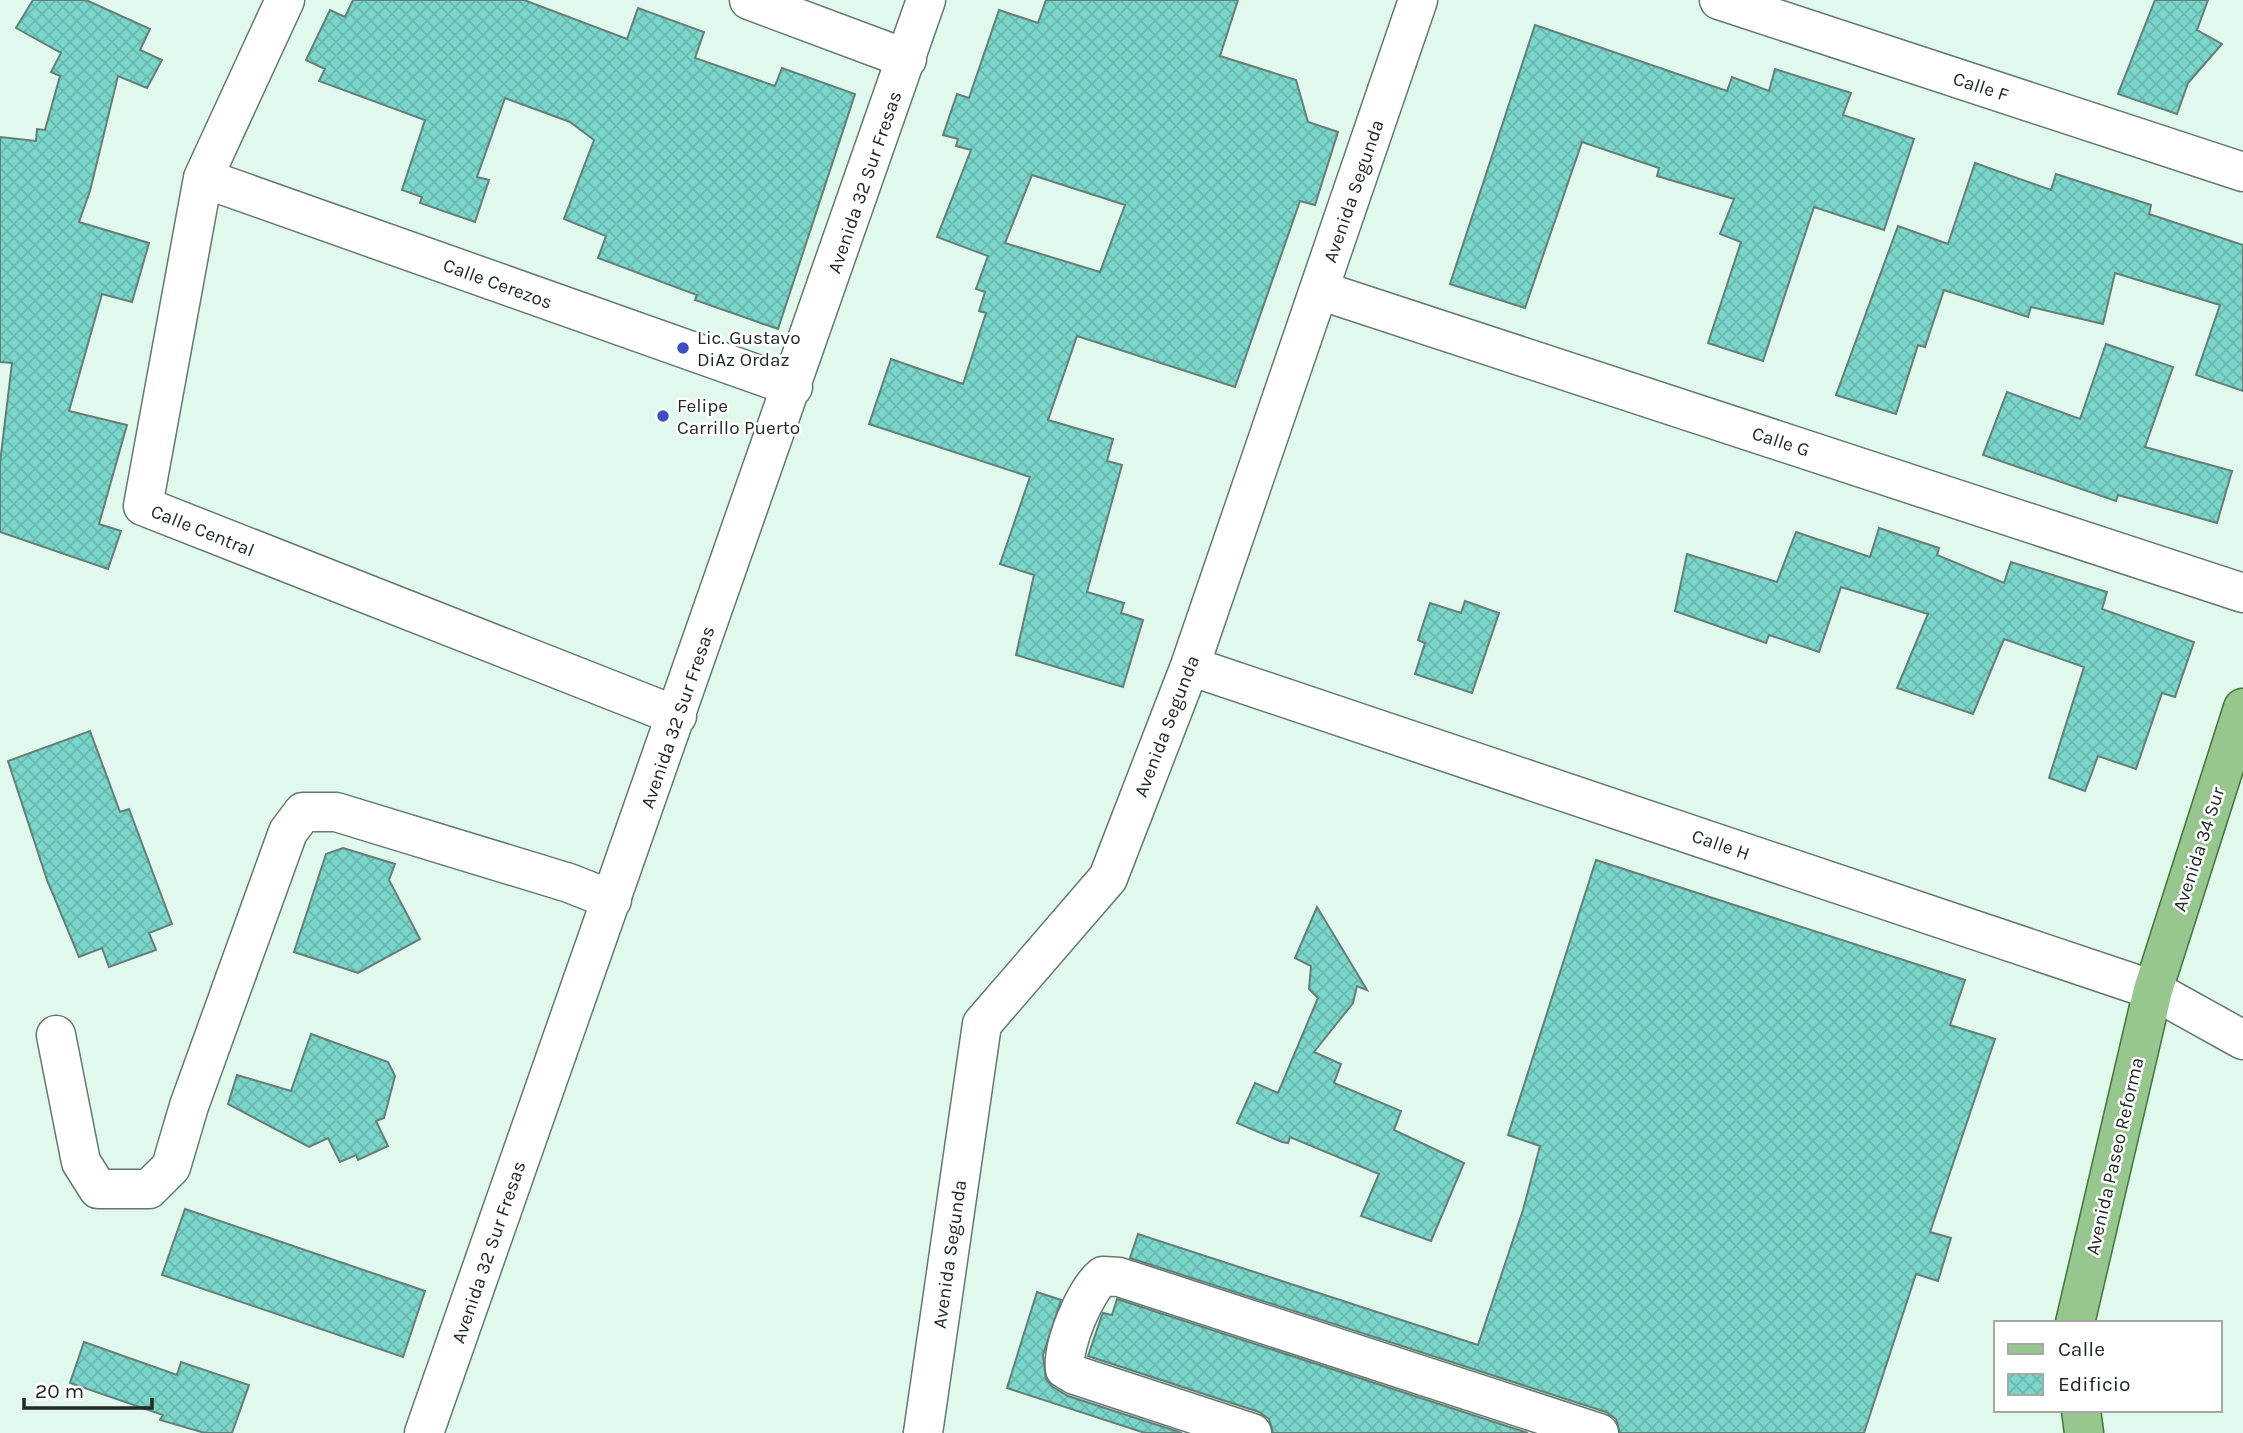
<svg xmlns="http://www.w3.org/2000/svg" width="2243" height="1433" viewBox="0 0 2243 1433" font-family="Karla,sans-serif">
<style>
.building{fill:url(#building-cross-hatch);stroke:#657e7a;stroke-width:2;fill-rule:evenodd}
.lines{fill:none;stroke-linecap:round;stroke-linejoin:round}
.minor-casing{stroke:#64796e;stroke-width:41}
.major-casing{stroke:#417639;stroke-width:41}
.minor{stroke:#fff;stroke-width:38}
.major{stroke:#97c68f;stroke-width:38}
.poi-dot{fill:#3d4ec1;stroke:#fff;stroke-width:2.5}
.labels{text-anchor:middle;stroke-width:5;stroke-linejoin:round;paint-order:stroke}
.street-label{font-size:19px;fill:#212925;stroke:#fff}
.poi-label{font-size:19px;fill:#212925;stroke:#fff;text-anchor:start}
</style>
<defs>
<pattern id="building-cross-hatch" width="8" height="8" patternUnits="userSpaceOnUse" patternTransform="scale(1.75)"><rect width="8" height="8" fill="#7ad6ca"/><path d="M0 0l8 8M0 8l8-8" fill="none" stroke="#69b8ad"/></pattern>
</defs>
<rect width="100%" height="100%" fill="#e1f9ec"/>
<path class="building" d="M 33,0 L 86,0 L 150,29 L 140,50 L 162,60 L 147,88 L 118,76 L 90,191 L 79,222 L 149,243 L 132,302 L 102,294 L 69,411 L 127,425 L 99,524 L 121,531 L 108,569 L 0,532 L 0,463 L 12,363 L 0,362 L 0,137 L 36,141 L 37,129 L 45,130 L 60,76 L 51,72 L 61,53 L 16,28 Z
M 353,0 L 524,0 L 627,39 L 638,8 L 704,32 L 695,58 L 775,86 L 782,68 L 855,94 L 778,329 L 695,300 L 697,295 L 598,258 L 606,236 L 564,219 L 594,140 L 570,122 L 505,98 L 477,177 L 489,180 L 475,222 L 420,203 L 422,197 L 402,190 L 425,120 L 319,81 L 325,69 L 306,60 L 330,10 L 345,17 Z
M 1046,0 L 1238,0 L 1220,56 L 1296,80 L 1308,122 L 1338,132 L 1315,205 L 1300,201 L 1235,387 L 1077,336 L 1048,420 L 1113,439 L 1107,461 L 1122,465 L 1087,592 L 1124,603 L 1121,613 L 1143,620 L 1123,687 L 1016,655 L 1034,575 L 1000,564 L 1030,477 L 869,424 L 891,359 L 963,384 L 986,313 L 979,311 L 985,292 L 976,289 L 988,256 L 937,237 L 971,150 L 956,146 L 958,139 L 943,135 L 957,94 L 969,98 L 999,10 L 1038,23 ZM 1032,175 L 1125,205 L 1100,272 L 1005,243 Z
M 2155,0 L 2208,0 L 2197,30 L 2222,44 L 2188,83 L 2177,114 L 2118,94 Z
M 1535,25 L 1727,91 L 1732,77 L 1769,91 L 1775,69 L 1851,93 L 1843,115 L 1914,139 L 1884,230 L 1814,207 L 1763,361 L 1708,343 L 1741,242 L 1720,234 L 1734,199 L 1657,176 L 1659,168 L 1582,142 L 1525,308 L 1450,284 Z
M 1975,163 L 2051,190 L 2056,174 L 2151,205 L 2149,214 L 2243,245 L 2243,391 L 2196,375 L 2220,305 L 2115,273 L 2103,324 L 2031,307 L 2028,317 L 1944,290 L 1925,347 L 1918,345 L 1896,414 L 1836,395 L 1898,226 L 1948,244 Z
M 2106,344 L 2173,367 L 2145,447 L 2232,471 L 2217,523 L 2118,495 L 2116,501 L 1983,455 L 2007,392 L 2080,419 Z
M 1879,528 L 1939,548 L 1937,555 L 2004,583 L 2011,562 L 2107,592 L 2102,609 L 2194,642 L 2175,697 L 2162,693 L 2136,769 L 2098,756 L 2085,791 L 2049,778 L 2084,667 L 2004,639 L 1973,714 L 1897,688 L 1928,614 L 1841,587 L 1819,652 L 1769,635 L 1766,643 L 1675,611 L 1687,554 L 1777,582 L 1796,532 L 1870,557 Z
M 1465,601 L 1499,613 L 1472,693 L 1415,674 L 1425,643 L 1418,640 L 1430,603 L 1461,613 Z
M 90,731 L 120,812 L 129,809 L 172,924 L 149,933 L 156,950 L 109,967 L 102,948 L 79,957 L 47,880 L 8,761 Z
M 343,848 L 395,864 L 389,880 L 420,939 L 358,973 L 294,952 L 326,854 Z
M 1596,860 L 1965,980 L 1950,1025 L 1995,1039 L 1930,1232 L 1951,1238 L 1938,1281 L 1916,1274 L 1864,1433 L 1620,1433 L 1616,1419 L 1606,1412 L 1130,1258 L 1138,1234 L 1478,1345 L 1523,1210 L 1540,1146 L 1508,1135 Z
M 1317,907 L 1367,990 L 1357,986 L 1353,1003 L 1314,1052 L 1341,1064 L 1334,1083 L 1401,1111 L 1394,1130 L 1464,1163 L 1431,1241 L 1361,1216 L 1379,1174 L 1290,1137 L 1288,1143 L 1282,1142 L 1237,1123 L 1255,1083 L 1278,1093 L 1318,998 L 1309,989 L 1311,966 L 1295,958 Z
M 311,1034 L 388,1062 L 395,1076 L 384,1118 L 376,1121 L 388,1146 L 358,1160 L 356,1155 L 340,1162 L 328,1138 L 309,1147 L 228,1104 L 237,1075 L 291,1091 Z
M 185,1209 L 425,1291 L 403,1357 L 162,1275 Z
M 1037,1292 L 1061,1300 L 1043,1355 L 1046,1379 L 1053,1387 L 1068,1396 L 1182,1433 L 1145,1433 L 1007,1388 Z
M 1117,1299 L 1528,1433 L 1273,1433 L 1269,1419 L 1259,1412 L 1088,1356 L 1102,1315 L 1103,1313 L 1112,1315 Z
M 84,1342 L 177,1375 L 181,1362 L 249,1385 L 232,1433 L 205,1433 L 160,1420 L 163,1415 L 70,1383 Z"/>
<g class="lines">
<defs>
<path id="minor" d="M 285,0 L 203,178 L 143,506 L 677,716
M 749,0 L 907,59
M 1719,0 L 2243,172
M 203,178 L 793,387
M 1319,290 L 2243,593
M 1190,666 L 2153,990 L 2243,1040
M 56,1035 L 81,1162 L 98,1189 L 149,1189 L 171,1167 L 189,1106 L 288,832 L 303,812 L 336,812 L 569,883 L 612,900
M 424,1433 L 926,0
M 923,1433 L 982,1024 L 1108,878 L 1190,666 L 1418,0
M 1252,1433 L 1075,1375 L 1065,1369 C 1062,1346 1085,1290 1103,1276 L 1119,1277 L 1599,1433"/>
<path id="major" d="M 2075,1323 L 2153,990 L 2243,708
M 2081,1410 L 2084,1433"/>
</defs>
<use href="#minor" class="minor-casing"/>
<use href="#major" class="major-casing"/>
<use href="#minor" class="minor"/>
<use href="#major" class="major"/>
</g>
<g class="poi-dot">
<circle cx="683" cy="348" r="7"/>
<circle cx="663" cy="416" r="7"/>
</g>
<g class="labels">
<g class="street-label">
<text transform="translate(1981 86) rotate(18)" y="7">Calle F</text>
<text transform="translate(864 182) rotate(-71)" y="7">Avenida 32 Sur Fresas</text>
<text transform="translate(1353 191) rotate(-71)" y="7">Avenida Segunda</text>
<text transform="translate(498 283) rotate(20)" y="7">Calle Cerezos</text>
<text transform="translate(1781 441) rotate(18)" y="7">Calle G</text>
<text transform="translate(203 530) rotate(22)" y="7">Calle Central</text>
<text transform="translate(677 717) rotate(-71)" y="7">Avenida 32 Sur Fresas</text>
<text transform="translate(1166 726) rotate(-69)" y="7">Avenida Segunda</text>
<text transform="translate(1721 844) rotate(19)" y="7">Calle H</text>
<text transform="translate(2198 849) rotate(-72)" y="7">Avenida 34 Sur</text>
<text transform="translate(2114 1156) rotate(-77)" y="7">Avenida Paseo Reforma</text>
<text transform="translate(488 1252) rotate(-71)" y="7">Avenida 32 Sur Fresas</text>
<text transform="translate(949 1254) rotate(-82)" y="7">Avenida Segunda</text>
</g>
<g class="poi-label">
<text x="697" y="344">Lic. Gustavo<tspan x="697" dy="22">DiAz Ordaz</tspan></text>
<text x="677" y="412">Felipe<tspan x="677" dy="22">Carrillo Puerto</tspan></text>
</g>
</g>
<rect x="1994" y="1321" width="228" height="91" fill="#ffffff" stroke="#a6a9a8" stroke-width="2"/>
<rect x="2008" y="1344" width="35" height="10" fill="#97c68f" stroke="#a6a9a8" stroke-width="2"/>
<text x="2058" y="1356" font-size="21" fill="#212925">Calle</text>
<rect x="2008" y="1374" width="35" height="21" fill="url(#building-cross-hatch)" stroke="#a6a9a8" stroke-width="2"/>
<text x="2058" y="1391" font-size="21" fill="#212925">Edificio</text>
<path d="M24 1398v10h128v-10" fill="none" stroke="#212925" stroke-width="3.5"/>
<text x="35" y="1398" font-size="21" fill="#212925" stroke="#ffffff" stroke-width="5" paint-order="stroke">20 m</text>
</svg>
